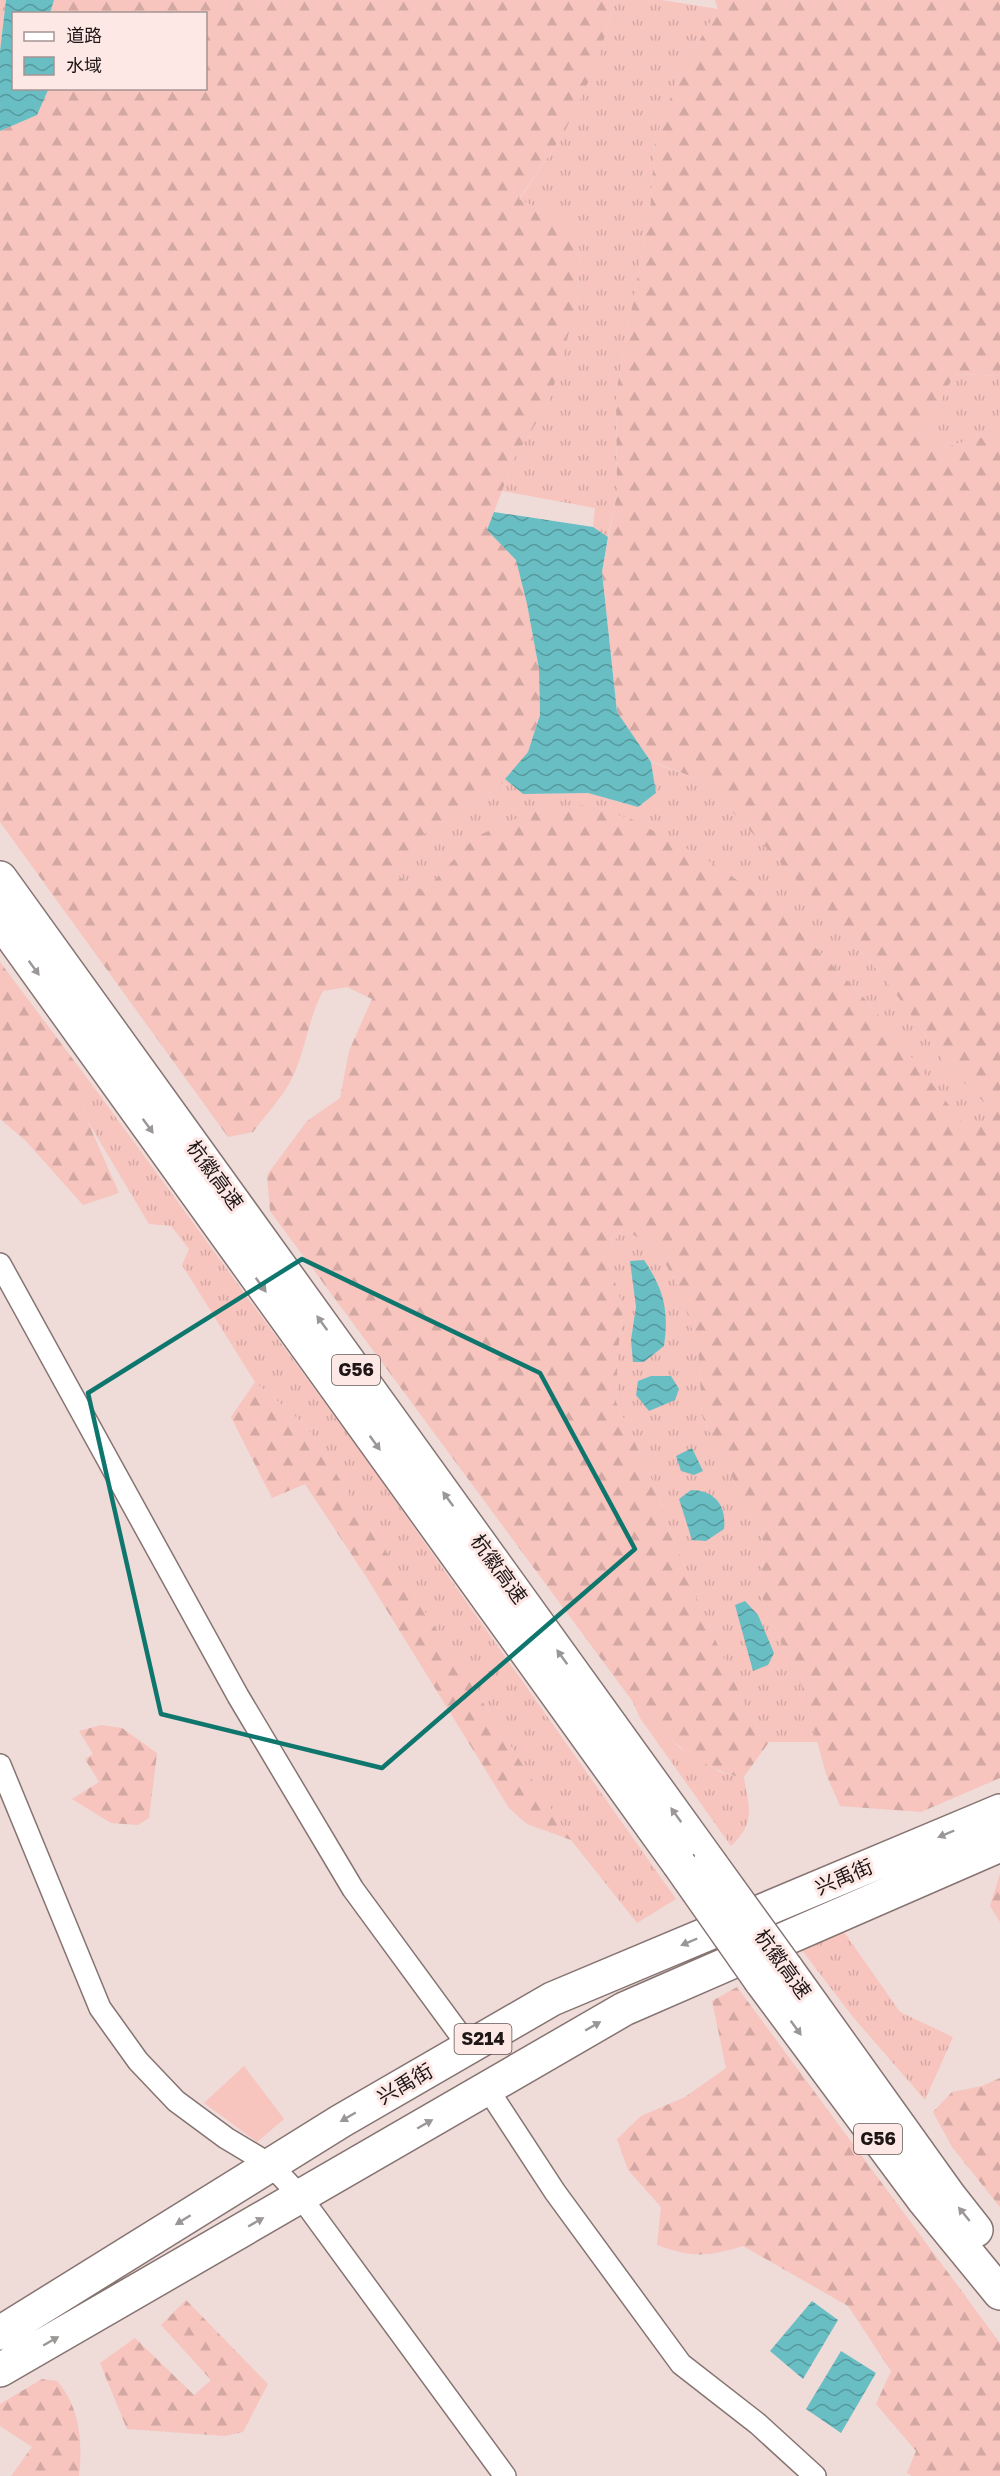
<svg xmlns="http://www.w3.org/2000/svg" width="1000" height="2476" viewBox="0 0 1000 2476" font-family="'Golos Text','Noto Sans SC',sans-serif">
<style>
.grass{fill:url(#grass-tufts)}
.forest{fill:url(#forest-firs)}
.park{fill:#f7c4be}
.water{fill:url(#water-waves)}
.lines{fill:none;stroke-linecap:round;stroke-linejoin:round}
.street-casing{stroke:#867472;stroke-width:24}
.primary-casing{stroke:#867472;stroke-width:36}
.highway-casing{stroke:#867472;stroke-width:36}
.street{stroke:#fff;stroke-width:21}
.primary{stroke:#fff;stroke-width:33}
.highway{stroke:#fff;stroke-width:33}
.highway-bridge-casing{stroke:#867472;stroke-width:36;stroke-linecap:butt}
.highway-bridge{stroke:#fff;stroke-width:33}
.oneway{fill:#9a9796}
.marked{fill:none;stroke:#0f766e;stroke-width:4.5;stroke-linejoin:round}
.labels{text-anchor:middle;stroke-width:6;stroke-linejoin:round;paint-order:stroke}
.shield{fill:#fde8e5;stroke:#615654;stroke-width:1.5}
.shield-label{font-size:18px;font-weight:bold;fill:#1e1716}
.street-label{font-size:20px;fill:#1e1716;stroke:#fde8e5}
</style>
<defs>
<pattern id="grass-tufts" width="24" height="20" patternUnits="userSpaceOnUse" patternTransform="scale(1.5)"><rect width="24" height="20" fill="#f7c4be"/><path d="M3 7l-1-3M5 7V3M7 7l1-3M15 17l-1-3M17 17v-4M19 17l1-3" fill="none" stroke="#d3a8a3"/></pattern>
<pattern id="forest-firs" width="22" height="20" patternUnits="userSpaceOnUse" patternTransform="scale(1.5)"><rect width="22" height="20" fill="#f7c4be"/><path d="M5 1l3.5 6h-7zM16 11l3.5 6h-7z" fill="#d3a8a3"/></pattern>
<pattern id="water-waves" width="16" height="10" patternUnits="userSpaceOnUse" patternTransform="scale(1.5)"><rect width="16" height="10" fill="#69bec3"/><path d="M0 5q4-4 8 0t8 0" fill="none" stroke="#56999d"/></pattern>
</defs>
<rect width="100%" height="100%" fill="#efdbd8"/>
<path class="grass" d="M 615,0 L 661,0 L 718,9 L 678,77 L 655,141 L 650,211 L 616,393 L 617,493 L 608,537 L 593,527 L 595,508 L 502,491 L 515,457 L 548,404 L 562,360 L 578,296 L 580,250 L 519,200 L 563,135 L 597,64 Z
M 955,374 L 1000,376 L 1000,433 L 936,449 L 924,430 Z
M 651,762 L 703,781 L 811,895 L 886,980 L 948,1067 L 994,1112 L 970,1133 L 869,1003 L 775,906 L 475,837 L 424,891 L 396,875 L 425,833 L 498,788 L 505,779 L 523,794 L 588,793 L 638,807 L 656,793 Z
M 93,1086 L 362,1454 L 676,1899 L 637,1923 L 571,1840 L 305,1425 L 255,1382 L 182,1265 L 189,1249 L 171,1226 L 149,1224 L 87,1120 L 81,1096 Z
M 624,1229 L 658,1250 L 678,1287 L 698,1346 L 702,1416 L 767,1549 L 757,1582 L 767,1611 L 803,1690 L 818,1742 L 769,1742 L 749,1714 L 695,1595 L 650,1475 L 616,1402 L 618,1351 L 623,1310 L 606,1250 Z
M 633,1702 L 680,1748 L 720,1772 L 744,1778 C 749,1808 756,1823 731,1846 L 640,1718 Z
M 844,1932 L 900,2012 L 953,2037 L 925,2100 L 853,2017 L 801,1949 Z"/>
<path class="forest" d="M 0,0 L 6,0 L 0,51 Z
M 54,0 L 615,0 L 597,64 L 563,135 L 519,199 L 571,224 L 580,250 L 578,296 L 562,360 L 548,404 L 515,457 L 487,530 L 516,560 L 527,604 L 539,669 L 540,715 L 528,752 L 498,788 L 425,833 L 396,875 L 424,891 L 475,837 L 531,812 L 577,804 L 629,818 L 703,857 L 775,906 L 869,1003 L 970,1132 L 994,1112 L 948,1067 L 886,980 L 811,895 L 703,781 L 648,760 L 617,712 L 602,572 L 617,493 L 616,393 L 650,211 L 655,141 L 678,77 L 718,9 L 715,0 L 1000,0 L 1000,376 L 955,374 L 924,430 L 936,449 L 1000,433 L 1000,1778 L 921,1812 L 840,1806 L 826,1774 L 803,1690 L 767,1611 L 757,1582 L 767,1549 L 702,1416 L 698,1346 L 678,1287 L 658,1250 L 624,1229 L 606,1250 L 623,1310 L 618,1351 L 616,1402 L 650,1475 L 695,1595 L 749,1714 L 769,1742 L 743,1778 C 693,1766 668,1737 633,1702 L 270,1211 L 267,1175 L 307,1121 L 340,1098 L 349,1051 L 372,999 L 347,987 L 323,991 C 309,1017 306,1047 294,1074 C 285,1095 266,1114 253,1132 L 228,1137 L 0,822 L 0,131 L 37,115 L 47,89 L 206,88 L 206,14 L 50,13 Z
M 0,962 L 93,1086 L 81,1096 L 87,1120 L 119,1193 L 83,1205 L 25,1140 L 0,1119 Z
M 255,1382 L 305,1425 L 571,1840 L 527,1824 L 509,1808 L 367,1578 L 305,1484 L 272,1498 L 231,1417 Z
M 101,1725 L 122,1728 L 157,1753 L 149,1818 L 138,1825 L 111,1823 L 72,1799 L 99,1782 L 85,1759 L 93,1754 L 79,1731 Z
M 1000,1874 L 1000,1922 L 990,1906 Z
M 737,1987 L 1000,2343 L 1000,2476 L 912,2476 L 907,2473 L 916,2451 L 876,2404 L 891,2371 L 848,2306 L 743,2246 C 706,2257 694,2258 657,2245 L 661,2207 L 628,2170 L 617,2139 L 641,2116 L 685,2097 L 726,2068 L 712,2001 Z
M 1000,2078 L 1000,2207 L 952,2147 L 933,2112 L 952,2092 L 982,2086 Z
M 186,2300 L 268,2384 L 243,2432 L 225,2436 L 127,2429 L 100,2363 L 135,2338 L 194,2395 L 211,2380 L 161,2325 Z
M 42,2379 L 57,2381 C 80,2407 83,2443 79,2476 L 11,2476 L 32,2447 L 0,2426 L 0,2404 Z"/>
<path class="park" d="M 244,2066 L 284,2119 L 257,2142 L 204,2103 Z"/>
<path class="water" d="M 6,0 L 54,0 L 50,13 L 14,14 L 14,88 L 48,90 L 37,115 L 0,131 L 0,51 Z
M 494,512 L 593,527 L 608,537 L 602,572 L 617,712 L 651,762 L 656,793 L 638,807 L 588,793 L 523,794 L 505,779 L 528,752 L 540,715 L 539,669 L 527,604 L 516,560 L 487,530 Z
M 644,1260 C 664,1290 669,1310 664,1346 L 644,1362 L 633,1362 L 631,1340 L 636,1307 L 630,1261 Z
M 651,1376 L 671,1376 L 679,1389 L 675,1400 L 649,1411 L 636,1395 L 638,1381 Z
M 692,1448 L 703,1471 L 694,1475 L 681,1471 L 676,1456 Z
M 691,1490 C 714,1490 727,1505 724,1529 L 706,1541 L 692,1540 L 679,1499 Z
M 745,1601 L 758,1615 L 774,1653 L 768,1665 L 753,1671 L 735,1605 Z
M 812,2301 L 838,2320 L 803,2379 L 770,2351 Z
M 841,2351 L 876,2373 L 841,2433 L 806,2409 Z"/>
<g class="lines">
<defs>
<path id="street" d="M 0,1264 L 238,1696 L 353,1889 L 469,2047
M 0,1765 L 100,2008 L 138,2061 L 176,2101 L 226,2138 L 271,2165 L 300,2196 L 505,2476
M 487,2088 L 555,2192 L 681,2364 L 758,2424 L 815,2476"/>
<path id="primary" d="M 0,2333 L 341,2121 L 552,1999 L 1000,1811
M 0,2370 L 624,2009 L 1000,1845"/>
<path id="highway" d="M 0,878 L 710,1863
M 0,920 L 679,1864
M 786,1968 L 950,2197 L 976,2230
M 761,1981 L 923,2199 L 1000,2293"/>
</defs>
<use href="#street" class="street-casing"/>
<use href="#primary" class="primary-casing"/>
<use href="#highway" class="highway-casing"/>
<use href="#street" class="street"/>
<use href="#primary" class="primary"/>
<use href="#highway" class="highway"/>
<defs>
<path id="highway-bridge" d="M 710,1863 L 786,1968
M 679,1864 L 761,1981"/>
</defs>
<use href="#highway-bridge" class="highway-bridge-casing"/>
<use href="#highway-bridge" class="highway-bridge"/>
</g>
<defs><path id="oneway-solid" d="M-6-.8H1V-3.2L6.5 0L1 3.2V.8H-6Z" transform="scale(1.5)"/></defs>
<g class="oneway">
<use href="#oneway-solid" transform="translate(34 968) rotate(54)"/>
<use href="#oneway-solid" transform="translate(148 1126) rotate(54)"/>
<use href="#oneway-solid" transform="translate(261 1285) rotate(54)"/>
<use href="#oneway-solid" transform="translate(322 1323) rotate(-126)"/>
<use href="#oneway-solid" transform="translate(375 1443) rotate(54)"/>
<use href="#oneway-solid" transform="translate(448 1499) rotate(-126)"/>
<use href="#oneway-solid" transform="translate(562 1657) rotate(-126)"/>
<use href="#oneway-solid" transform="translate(676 1815) rotate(-126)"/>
<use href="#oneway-solid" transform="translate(946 1834) rotate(157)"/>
<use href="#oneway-solid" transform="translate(689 1942) rotate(157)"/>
<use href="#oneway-solid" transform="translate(593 2026) rotate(-30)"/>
<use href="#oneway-solid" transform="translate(796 2028) rotate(54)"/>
<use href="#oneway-solid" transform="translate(348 2117) rotate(150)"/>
<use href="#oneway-solid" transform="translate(425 2124) rotate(-30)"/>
<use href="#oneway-solid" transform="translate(964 2214) rotate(-129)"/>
<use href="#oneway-solid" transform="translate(183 2220) rotate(148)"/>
<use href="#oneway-solid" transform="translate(256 2222) rotate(-30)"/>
<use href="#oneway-solid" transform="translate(51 2341) rotate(-30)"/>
</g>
<path class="marked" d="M 302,1259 L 540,1373 L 635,1549 L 382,1768 L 161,1714 L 88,1393 Z"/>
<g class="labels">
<g class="shield">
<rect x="332" y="1355" width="48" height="30" rx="4.5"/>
<rect x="454.5" y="2024" width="57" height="30" rx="4.5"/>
<rect x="854" y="2124" width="48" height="30" rx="4.5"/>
</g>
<g class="shield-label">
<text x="356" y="1376">G56</text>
<text x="483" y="2045">S214</text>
<text x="878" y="2145">G56</text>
</g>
<g class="street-label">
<text transform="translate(215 1175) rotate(54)" y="7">杭徽高速</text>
<text transform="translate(499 1569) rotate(54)" y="7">杭徽高速</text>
<text transform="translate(844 1877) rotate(-23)" y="7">兴禹街</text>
<text transform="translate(783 1964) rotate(54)" y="7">杭徽高速</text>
<text transform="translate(405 2084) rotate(-30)" y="7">兴禹街</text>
</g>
</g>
<rect x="12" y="12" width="195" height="78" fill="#fde8e5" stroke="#a49492" stroke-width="1.5"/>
<rect x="24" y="32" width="30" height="9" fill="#ffffff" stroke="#a49492" stroke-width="1.5"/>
<text x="66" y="42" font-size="18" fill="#1e1716">道路</text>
<rect x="24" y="57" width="30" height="18" fill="url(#water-waves)" stroke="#a49492" stroke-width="1.5"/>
<text x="66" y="72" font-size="18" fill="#1e1716">水域</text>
</svg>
